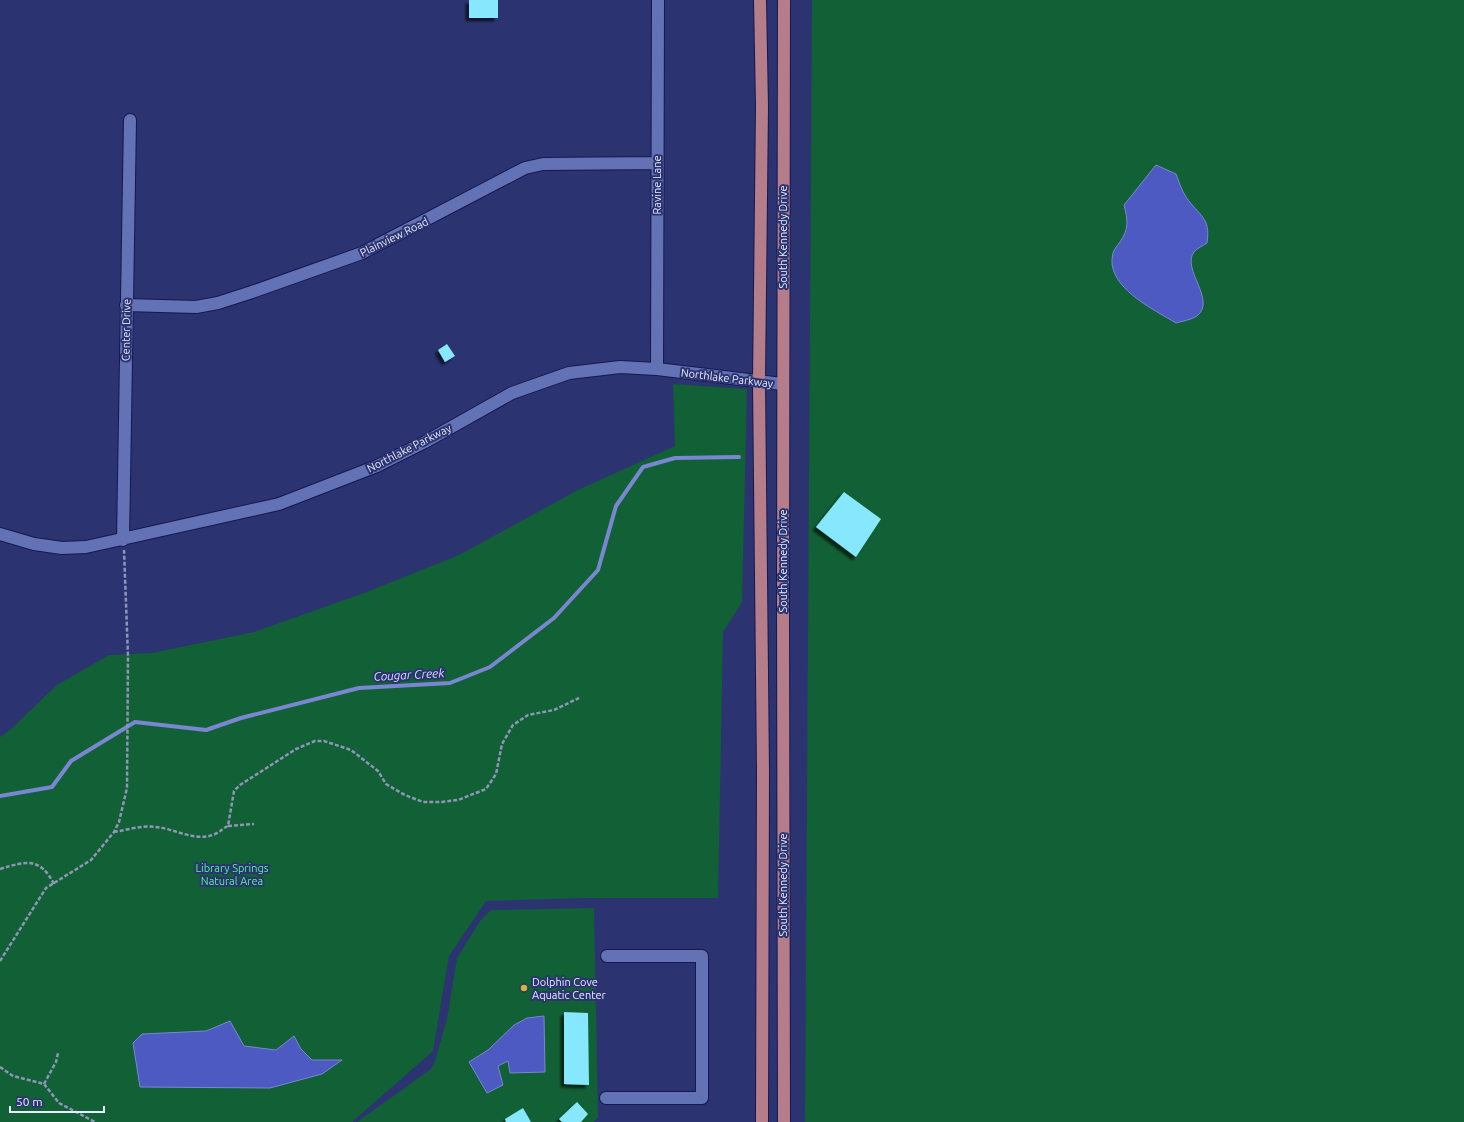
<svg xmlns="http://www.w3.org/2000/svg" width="1464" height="1122" viewBox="0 0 1464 1122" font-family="Ubuntu,sans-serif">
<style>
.green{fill:#126035}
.water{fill:#4c5ac1;stroke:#7b86d3}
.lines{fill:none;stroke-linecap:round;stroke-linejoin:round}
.stream{stroke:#7b86d3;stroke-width:4}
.building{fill:#87e7fc;filter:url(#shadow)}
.minor-casing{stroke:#151852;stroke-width:14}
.major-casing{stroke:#151852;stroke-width:14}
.path{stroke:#8f95b9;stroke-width:2.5;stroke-dasharray:4 2;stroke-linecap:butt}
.minor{stroke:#6372b4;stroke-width:12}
.major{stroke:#b47d89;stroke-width:12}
.poi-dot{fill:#d7b434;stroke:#2b3470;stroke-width:1.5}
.labels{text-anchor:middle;stroke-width:4;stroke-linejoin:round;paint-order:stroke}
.street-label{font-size:11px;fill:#e9edfc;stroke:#2b3470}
.park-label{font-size:11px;fill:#52f494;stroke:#2b3470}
.poi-label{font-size:11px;fill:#e9edfc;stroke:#2b3470;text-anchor:start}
.water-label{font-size:12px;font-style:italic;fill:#d7dffa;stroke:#2b3470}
</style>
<defs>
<filter id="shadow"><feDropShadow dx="-3.5" dy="3.5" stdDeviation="1" flood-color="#0009"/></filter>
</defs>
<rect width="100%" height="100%" fill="#2b3470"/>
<path class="green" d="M 812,0 L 1464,0 L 1464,1122 L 805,1122 Z
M 673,384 L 747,389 L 742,602 L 723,632 L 718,898 L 585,898 L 486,901 L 449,956 L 433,1051 L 352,1122 L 0,1122 L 0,737 L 10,730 L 57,685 L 109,655 L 152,653 L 254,632 L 364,593 L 459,555 L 578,490 L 675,446 Z
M 594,908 L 598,1117 L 594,1122 L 357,1122 L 431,1069 L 435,1061 L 447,1019 L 457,958 L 480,921 L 491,910 Z"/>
<path class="water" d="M 1156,165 L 1176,174 C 1179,182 1182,191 1186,197 C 1199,216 1211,217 1207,243 C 1203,246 1197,248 1194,252 C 1181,269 1217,300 1197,316 C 1191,320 1182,321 1176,323 C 1153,309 1104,286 1113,253 C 1114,249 1118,245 1120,242 C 1129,229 1128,220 1124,205 Z
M 544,1016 L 545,1072 L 510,1073 L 508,1061 L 498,1066 L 503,1085 L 487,1093 L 469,1062 L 488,1050 L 514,1025 L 527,1018 Z
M 230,1021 L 244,1046 L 276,1050 L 294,1036 L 301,1049 L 312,1060 L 342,1060 L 322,1074 L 270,1088 L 140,1087 L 133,1043 L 142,1034 L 206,1031 Z"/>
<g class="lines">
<path class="stream" d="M 0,796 L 52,787 L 71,761 L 135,722 L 206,730 L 241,718 L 359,688 L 450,683 L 490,667 L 554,618 L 598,570 L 616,506 L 643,467 L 675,458 L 739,457"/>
</g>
<path class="building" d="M 469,0 L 498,0 L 498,18 L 469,18 Z
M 447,344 L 455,356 L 445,362 L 438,350 Z
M 844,492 L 881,519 L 856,557 L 816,527 Z
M 564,1012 L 588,1013 L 589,1085 L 564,1084 Z
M 577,1102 L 588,1114 L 581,1122 L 562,1122 L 559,1119 Z
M 523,1108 L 531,1122 L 506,1122 L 505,1119 Z"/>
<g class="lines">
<defs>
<path id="minor" d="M 126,305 L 196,307 L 218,303 L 252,292 L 362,253 L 525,168 L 543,164 L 657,163
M 657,369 L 658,0
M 0,534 L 34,544 L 62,548 L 86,547 L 279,504 L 377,466 L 425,442 L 512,393 L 569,373 L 620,367 L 657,369 L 782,384
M 123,540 L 130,120
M 606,1098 L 702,1098 L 702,956 L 607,956"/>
<path id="major" d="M 760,0 L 762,106 L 759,382 L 763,771 L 762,1122
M 784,1122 L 783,604 L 784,0"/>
</defs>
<use href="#minor" class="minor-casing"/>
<use href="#major" class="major-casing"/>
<path class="path" d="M 228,826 L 254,824
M 114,832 C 127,830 142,825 155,827 C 174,828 196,843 215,834 C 220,832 223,828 228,826 L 234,791 L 240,785 L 296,749 L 315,741 L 324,741 L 351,750 L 378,771 L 386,784 L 405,795 L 423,802 L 442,802 L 458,800 L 486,789 L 496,774 L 502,744 L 513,725 L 528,715 L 554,710 L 579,698
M 0,869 C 26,861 40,857 54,884
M 0,961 L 46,888 L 91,860 L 114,832 L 119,822 L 127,788 L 128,656 L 124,550
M 0,1067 L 13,1076 L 44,1084 L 59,1103 L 95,1122
M 44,1084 L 56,1062 L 58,1053"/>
<use href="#minor" class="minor"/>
<use href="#major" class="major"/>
</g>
<circle class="poi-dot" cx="524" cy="988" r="4"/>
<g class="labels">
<g class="street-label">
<text transform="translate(657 185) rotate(-90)" y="4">Ravine Lane</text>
<text transform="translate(394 237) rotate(-26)" y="4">Plainview Road</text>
<text transform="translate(783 237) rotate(-90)" y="4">South Kennedy Drive</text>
<text transform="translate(126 330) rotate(-89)" y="4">Center Drive</text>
<text transform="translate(727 378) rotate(7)" y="4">Northlake Parkway</text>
<text transform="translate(409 448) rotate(-27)" y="4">Northlake Parkway</text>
<text transform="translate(783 561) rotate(-90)" y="4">South Kennedy Drive</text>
<text transform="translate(783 885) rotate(-90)" y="4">South Kennedy Drive</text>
</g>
<g class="park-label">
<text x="232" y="872">Library Springs<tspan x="232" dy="13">Natural Area</tspan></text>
</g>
<g class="poi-label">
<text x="532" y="986">Dolphin Cove<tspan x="532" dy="13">Aquatic Center</tspan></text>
</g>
<g class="water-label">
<text transform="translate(409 675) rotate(-3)" y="4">Cougar Creek</text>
</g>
</g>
<path d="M10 1106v6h94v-6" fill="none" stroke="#e9edfc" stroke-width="2"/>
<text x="16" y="1106" font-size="12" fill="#e9edfc" stroke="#2b3470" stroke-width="3" paint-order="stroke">50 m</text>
</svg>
